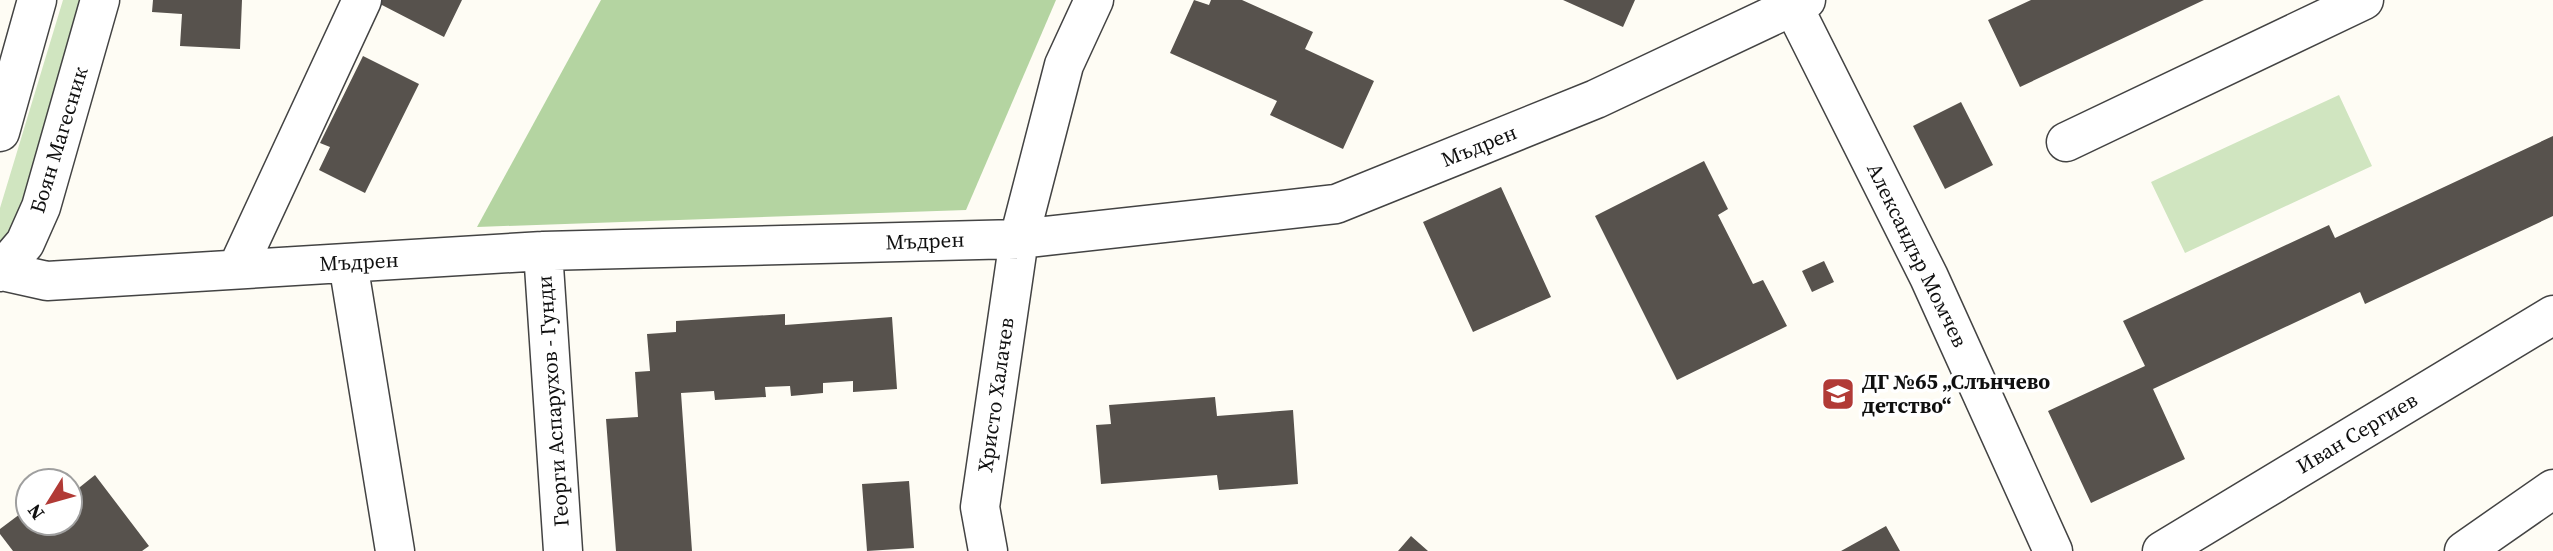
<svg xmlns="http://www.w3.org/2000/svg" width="2553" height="551" viewBox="0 0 2553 551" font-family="'Source Serif 4',serif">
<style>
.green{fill:#d0e5c0}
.forest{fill:#b4d4a1}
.building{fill:#57524d}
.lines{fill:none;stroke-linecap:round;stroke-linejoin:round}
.minor-casing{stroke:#434343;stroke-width:41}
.minor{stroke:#fff;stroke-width:38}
.labels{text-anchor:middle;stroke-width:7;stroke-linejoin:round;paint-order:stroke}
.street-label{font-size:21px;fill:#101010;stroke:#fff}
.poi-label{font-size:21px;font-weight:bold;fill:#101010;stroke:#fff;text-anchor:start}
</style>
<rect width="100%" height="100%" fill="#fefcf4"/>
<path class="green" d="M 63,0 L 81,0 L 14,228 L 0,253 L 0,208 Z
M 2339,95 L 2372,166 L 2185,253 L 2151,182 Z"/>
<path class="forest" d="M 601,0 L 1056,0 L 966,210 L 477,227 Z"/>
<path class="building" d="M 153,0 L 242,0 L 240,49 L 180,46 L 182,14 L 152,12 Z
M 382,0 L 462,0 L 444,37 L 380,4 Z
M 1194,0 L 1209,5 L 1211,0 L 1242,0 L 1313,32 L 1305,49 L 1374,81 L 1343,149 L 1270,115 L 1277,101 L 1170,53 Z
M 1563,0 L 1635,0 L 1623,27 Z
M 2031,0 L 2204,0 L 2020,87 L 1988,20 Z
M 363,56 L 419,84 L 365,193 L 319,170 L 330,147 L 320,143 Z
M 1961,102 L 1993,165 L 1945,189 L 1913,126 Z
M 2553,136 L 2553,216 L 2365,304 L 2360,292 L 2153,389 L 2185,459 L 2091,503 L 2048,411 L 2145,366 L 2123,321 L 2329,225 L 2335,238 Z
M 1704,161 L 1728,209 L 1718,215 L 1753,284 L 1763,280 L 1787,326 L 1677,380 L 1595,216 Z
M 1501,187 L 1551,297 L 1473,332 L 1423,222 Z
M 1824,261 L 1834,282 L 1812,292 L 1802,271 Z
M 785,314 L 785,325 L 892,317 L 897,389 L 853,392 L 853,381 L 823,383 L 823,393 L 791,396 L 790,386 L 765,387 L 766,397 L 715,400 L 714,391 L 681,393 L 692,551 L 616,551 L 606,419 L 638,417 L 635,372 L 650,371 L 647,334 L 676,332 L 676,321 Z
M 1215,397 L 1217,416 L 1293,410 L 1298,484 L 1219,490 L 1217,475 L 1101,484 L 1096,425 L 1111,424 L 1109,405 Z
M 95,475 L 149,546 L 142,551 L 13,551 L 0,534 L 0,529 L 28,508 L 28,523 L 70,523 L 70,495 Z
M 909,481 L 914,548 L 867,551 L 862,484 Z
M 1886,526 L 1900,551 L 1841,551 Z
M 1411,536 L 1428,551 L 1398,551 Z"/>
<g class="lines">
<defs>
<path id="minor" d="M 1790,0 L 1929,277 L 2053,551
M 0,132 L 37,0
M 2066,142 L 2364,0
M 543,251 L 563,551
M 348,263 L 395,551
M 237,269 L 362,0
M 2,271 L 47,281 L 543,251 L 1019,239 L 1336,204 L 1596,99 L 1806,0
M 0,272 L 25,243 L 41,207 L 100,0
M 988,551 L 980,507 L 1019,239 L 1064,65 L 1094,0
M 2162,551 L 2553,315
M 2464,551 L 2553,489"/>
</defs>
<use href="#minor" class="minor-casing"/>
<use href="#minor" class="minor"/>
</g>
<defs>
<symbol id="school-square" viewBox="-11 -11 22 22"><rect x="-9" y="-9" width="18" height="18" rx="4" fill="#b13a36" stroke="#fff"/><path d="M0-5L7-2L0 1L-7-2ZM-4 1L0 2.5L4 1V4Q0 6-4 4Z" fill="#fff"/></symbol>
</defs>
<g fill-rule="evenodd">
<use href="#school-square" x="1819" y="375" width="38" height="38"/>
</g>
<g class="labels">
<g class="street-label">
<text transform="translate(59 140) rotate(-73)" y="7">Боян Магесник</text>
<text transform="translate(1479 146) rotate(-22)" y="7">Мъдрен</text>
<text transform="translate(925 241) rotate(-2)" y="7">Мъдрен</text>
<text transform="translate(1917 255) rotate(64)" y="7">Александър Момчев</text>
<text transform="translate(359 262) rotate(-3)" y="7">Мъдрен</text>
<text transform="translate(996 395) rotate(-82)" y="7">Христо Халачев</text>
<text transform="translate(553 401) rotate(-94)" y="7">Георги Аспарухов - Гунди</text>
<text transform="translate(2357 433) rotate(-31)" y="7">Иван Сергиев</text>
</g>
<g class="poi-label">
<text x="1862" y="389">ДГ №65 „Слънчево<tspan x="1862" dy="24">детство“</tspan></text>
</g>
</g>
<g transform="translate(49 502) rotate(233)"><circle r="33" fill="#ffffff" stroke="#9f9f9f" stroke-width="2"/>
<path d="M0-5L12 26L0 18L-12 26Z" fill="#b13a36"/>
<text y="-10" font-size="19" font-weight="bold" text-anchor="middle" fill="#101010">N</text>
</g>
</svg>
